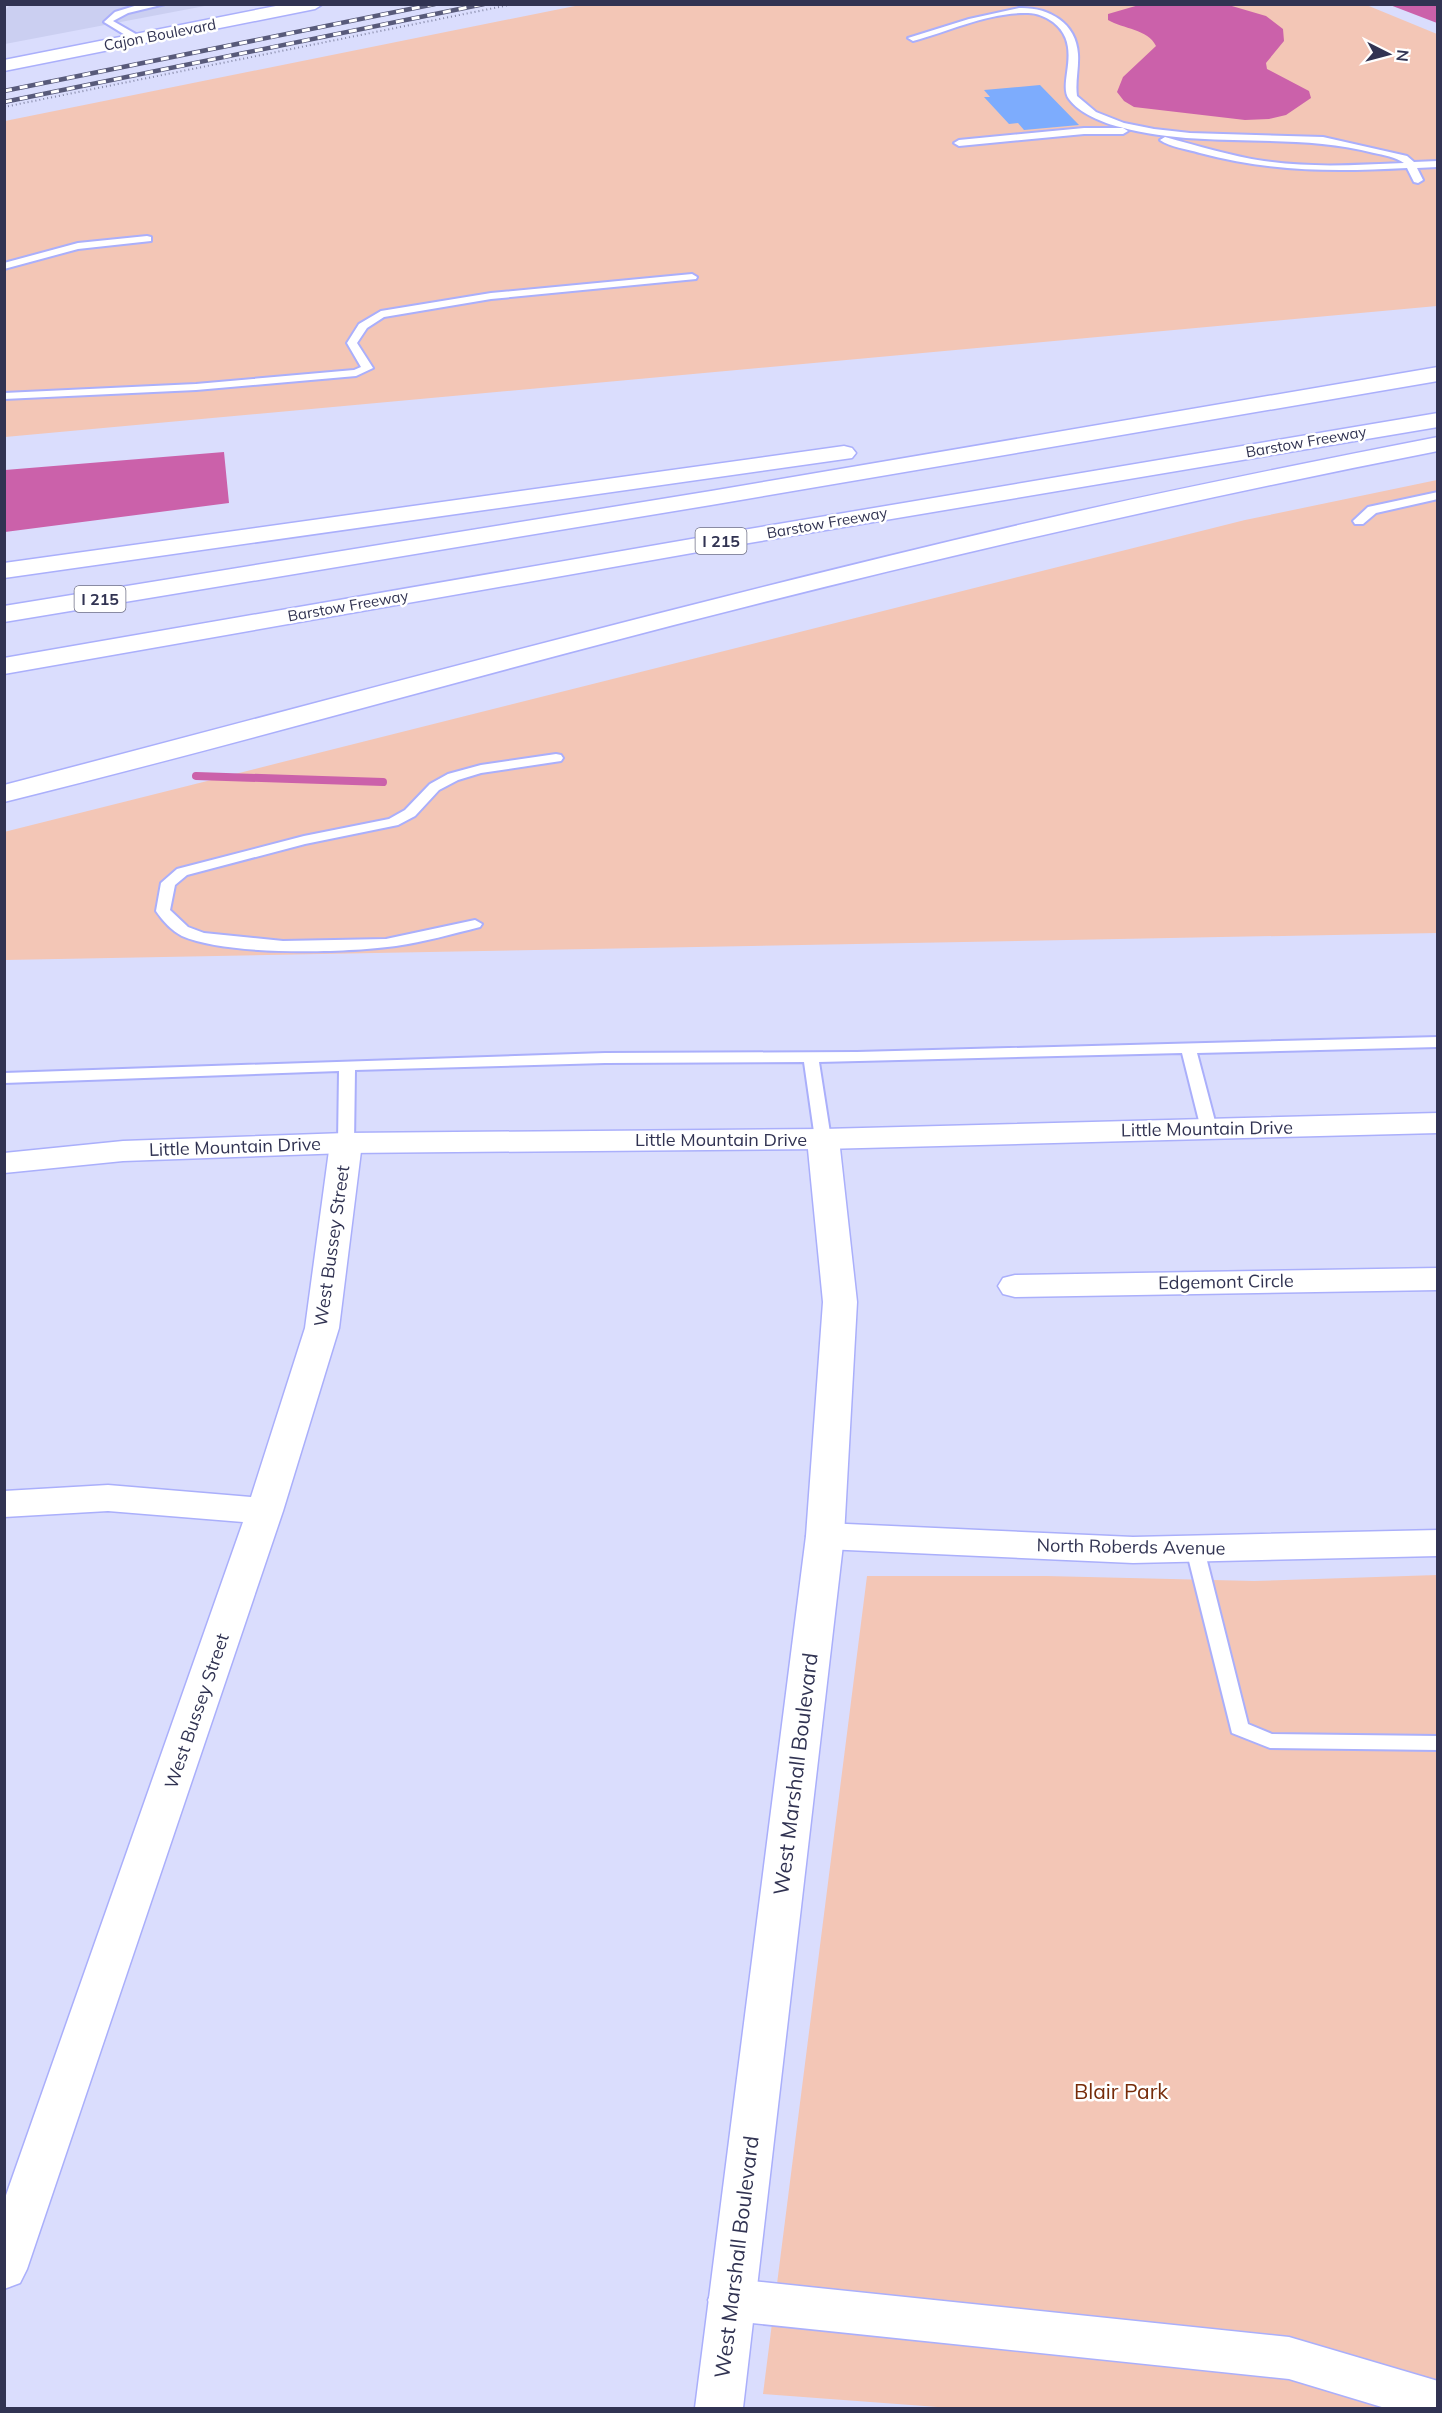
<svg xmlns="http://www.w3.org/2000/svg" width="1442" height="2413" viewBox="0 0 1442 2413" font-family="Mulish,sans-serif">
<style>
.built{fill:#cbcff1}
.green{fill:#f3c6b6}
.water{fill:#cb61aa}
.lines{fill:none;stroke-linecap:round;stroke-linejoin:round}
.stream{stroke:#cb61aa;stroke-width:8}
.building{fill:#7dacfd}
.service-casing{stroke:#aaaffb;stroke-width:4}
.minor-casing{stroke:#aaaffb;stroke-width:3}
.tertiary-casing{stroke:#aaaffb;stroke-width:3}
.secondary-casing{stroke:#aaaffb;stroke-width:3}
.motorway-casing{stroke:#aaaffb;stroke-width:3}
.path{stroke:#8487a6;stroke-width:2;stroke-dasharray:1 3;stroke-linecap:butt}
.service{fill:#fff;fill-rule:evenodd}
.minor{fill:#fff;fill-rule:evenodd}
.tertiary{fill:#fff;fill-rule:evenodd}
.secondary{fill:#fff;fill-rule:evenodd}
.motorway{fill:#fff;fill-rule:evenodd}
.rail-casing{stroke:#585a7a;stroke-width:4.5}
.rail{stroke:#fff;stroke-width:3;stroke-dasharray:8;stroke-linecap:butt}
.labels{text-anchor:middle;stroke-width:5;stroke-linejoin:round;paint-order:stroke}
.far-street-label{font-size:15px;fill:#313352;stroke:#fff}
.shield{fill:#fff;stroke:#6f7086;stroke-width:1.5}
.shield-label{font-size:16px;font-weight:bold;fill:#313352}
.street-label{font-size:18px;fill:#313352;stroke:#fff}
.near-street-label{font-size:21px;fill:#313352;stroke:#fff}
.near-park-label{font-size:21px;fill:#762b09;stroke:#fff}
</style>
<rect width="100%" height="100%" fill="#daddfd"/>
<path class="built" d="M 10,5 L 210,5 L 5,44 L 5,10 Z"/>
<path class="green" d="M 1364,4 L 1437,34 L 1437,306 L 5,437 L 5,121 L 580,5 Z
M 1437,480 L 1437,933 L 5,960 L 4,832 L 1245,520 Z
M 1437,1575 L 1437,2408 L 951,2408 L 763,2394 L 867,1576 L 1046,1576 L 1254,1581 Z"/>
<path class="water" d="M 1225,4 L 1266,16 L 1283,29 L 1284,41 L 1266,63 L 1267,69 L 1309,91 L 1311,98 L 1286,115 L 1269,119 L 1245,120 L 1134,107 L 1124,101 L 1117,92 L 1123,77 L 1156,46 C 1148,29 1123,29 1108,20 L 1108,14 L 1139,5 Z
M 1390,5 L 1437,5 L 1437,23 Z
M 224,452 L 229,503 L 5,532 L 5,470 Z"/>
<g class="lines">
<path class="stream" d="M 196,776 L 383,782"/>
</g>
<path class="building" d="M 1040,85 L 1079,125 L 1024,130 L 1018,123 L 1009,124 L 984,97 L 990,97 L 984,90 Z"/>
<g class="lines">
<defs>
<path id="service" d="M 141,4 L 165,4 L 128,13 L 113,21 L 141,37 L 141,41 L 135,41 L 104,22 L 115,12 Z
M 1019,8 C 1048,7 1076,22 1078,54 C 1079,68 1075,82 1077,96 L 1096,112 L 1124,123 L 1154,129 L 1190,133 L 1323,137 L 1407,156 L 1414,162 L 1438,161 L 1438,167 L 1417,168 L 1423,180 L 1418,183 L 1414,182 L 1407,168 C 1334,172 1271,172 1200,153 C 1187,149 1170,147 1160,140 L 1165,137 C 1198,146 1231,156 1264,161 C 1311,168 1357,165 1404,163 C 1396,157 1383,155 1374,153 C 1291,131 1203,150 1120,127 C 1103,123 1079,113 1069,99 C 1057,83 1084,46 1053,22 C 1046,17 1037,13 1028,13 C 989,12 950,31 913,41 L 908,38 L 969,19 Z
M 1084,128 L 1123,128 L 1128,131 L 1123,134 L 1084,134 L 959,146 L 954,143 L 959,140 Z
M 147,236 L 151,237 L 151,241 L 78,249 L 4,269 L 4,263 L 78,243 Z
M 692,274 L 697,277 L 696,279 L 491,299 L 384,317 L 367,328 L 357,343 L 373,368 L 356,376 L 196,390 L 4,399 L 4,393 L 196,384 L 354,370 L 361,367 L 347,343 L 359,324 L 381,311 L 491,293 Z
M 1438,492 L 1438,499 L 1376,513 L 1363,524 L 1355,524 L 1353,521 L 1368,507 Z
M 556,754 L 561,755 L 563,758 L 561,761 L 481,773 L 458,780 L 439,790 L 415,816 L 398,825 L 305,844 L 187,875 L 175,885 L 170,910 L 188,927 L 204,933 L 283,941 L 386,939 L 475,920 L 482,924 L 480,927 C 452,934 424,942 396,946 C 345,953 228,956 182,936 C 172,931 162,920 156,911 L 161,883 L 177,869 L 304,836 L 389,819 L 405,810 L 430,784 L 448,774 L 481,765 Z
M 1438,1037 L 1438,1047 L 1197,1053 L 1217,1129 L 1209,1134 L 1201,1129 L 1182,1053 L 819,1062 L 831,1139 L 823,1144 L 815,1139 L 804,1062 L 605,1063 L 355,1070 L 354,1143 L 346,1148 L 338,1143 L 339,1071 L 4,1083 L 4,1073 L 605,1053 L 857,1052 Z
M 1195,1542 L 1202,1544 L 1204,1549 L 1248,1724 L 1272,1734 L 1438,1736 L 1438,1750 L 1270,1748 L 1232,1733 L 1186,1549 L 1188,1544 Z"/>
<path id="minor" d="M 346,1133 L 357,1136 L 362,1143 L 339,1328 L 283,1511 L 27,2269 L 20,2283 L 4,2289 L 4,2201 L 243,1522 L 108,1511 L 4,1517 L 4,1491 L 108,1485 L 251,1497 L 305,1328 L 330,1143 L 335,1136 Z
M 1438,1268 L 1438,1290 L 1015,1297 L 1003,1294 L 998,1286 L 1003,1278 L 1015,1275 Z
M 825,1523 L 1133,1537 L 1438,1530 L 1438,1556 L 1133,1563 L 825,1549 L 812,1545 L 806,1536 L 812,1527 Z
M 732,2279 L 1289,2337 L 1438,2381 L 1438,2408 L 1385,2408 L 1289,2379 L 732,2321 L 715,2315 L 708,2300 L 715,2285 Z"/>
<path id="tertiary" d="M 823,1129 L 834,1132 L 839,1139 L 857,1302 L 844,1536 L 743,2408 L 695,2408 L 806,1536 L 823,1302 L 807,1139 L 812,1132 Z"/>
<path id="secondary" d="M 286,4 L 323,4 L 315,9 L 4,71 L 4,60 Z
M 1438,1113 L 1438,1133 L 823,1149 L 346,1153 L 123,1161 L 4,1173 L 4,1153 L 123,1141 L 346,1133 L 823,1129 Z"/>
<path id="motorway" d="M 1438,367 L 1438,381 L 711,505 L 4,622 L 4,606 L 711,491 Z
M 1438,413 L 1438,427 L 749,543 L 4,674 L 4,658 L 749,529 Z
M 1438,437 L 1438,451 C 1200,498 964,551 729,611 C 487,672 247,742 4,802 L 4,785 C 360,692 716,594 1075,512 C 1195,485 1316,461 1438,437 Z
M 844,446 L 852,448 L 856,453 L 852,458 L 4,578 L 4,563 Z"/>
</defs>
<use href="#service" class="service-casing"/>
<use href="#minor" class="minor-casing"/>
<use href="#tertiary" class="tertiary-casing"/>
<use href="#secondary" class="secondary-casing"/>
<use href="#motorway" class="motorway-casing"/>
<path class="path" d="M 4,107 L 514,4"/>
<use href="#service" class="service"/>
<use href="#minor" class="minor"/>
<use href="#tertiary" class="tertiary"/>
<use href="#secondary" class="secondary"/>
<use href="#motorway" class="motorway"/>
<defs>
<path id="rail" d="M 4,91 L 435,4
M 4,102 L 484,4"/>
</defs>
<use href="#rail" class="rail-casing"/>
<use href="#rail" class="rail"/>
</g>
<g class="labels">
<g class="far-street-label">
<text transform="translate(160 35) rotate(-11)" y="5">Cajon Boulevard</text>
<text transform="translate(1306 442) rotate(-10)" y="5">Barstow Freeway</text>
<text transform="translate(827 523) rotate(-10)" y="5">Barstow Freeway</text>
<text transform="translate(348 606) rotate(-10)" y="5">Barstow Freeway</text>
</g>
<g class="shield">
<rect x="695.5" y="528" width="51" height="26" rx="4.5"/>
<rect x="74.5" y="586" width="51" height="26" rx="4.5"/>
</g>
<g class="shield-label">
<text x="721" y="547">I 215</text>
<text x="100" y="605">I 215</text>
</g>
<g class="street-label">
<text transform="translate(1207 1129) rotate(-1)" y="6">Little Mountain Drive</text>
<text x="721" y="1146">Little Mountain Drive</text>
<text transform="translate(235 1147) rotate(-2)" y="6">Little Mountain Drive</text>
<text transform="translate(332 1246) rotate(-82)" y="6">West Bussey Street</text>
<text transform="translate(1226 1282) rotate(-1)" y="6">Edgemont Circle</text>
<text transform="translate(1131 1547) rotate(1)" y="6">North Roberds Avenue</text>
<text transform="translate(197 1711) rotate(-71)" y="6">West Bussey Street</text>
</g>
<g class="near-street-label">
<text transform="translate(796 1774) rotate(-83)" y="7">West Marshall Boulevard</text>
<text transform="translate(737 2257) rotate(-83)" y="7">West Marshall Boulevard</text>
</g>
<g class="near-park-label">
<text x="1121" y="2099">Blair Park</text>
</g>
</g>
<rect width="1442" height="2413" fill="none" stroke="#313352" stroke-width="12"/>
<g transform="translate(1388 54) rotate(96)" stroke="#ffffff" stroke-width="4.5" paint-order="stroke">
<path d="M0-4.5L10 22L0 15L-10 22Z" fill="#313352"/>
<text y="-9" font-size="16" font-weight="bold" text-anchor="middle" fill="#313352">N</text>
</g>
</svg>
